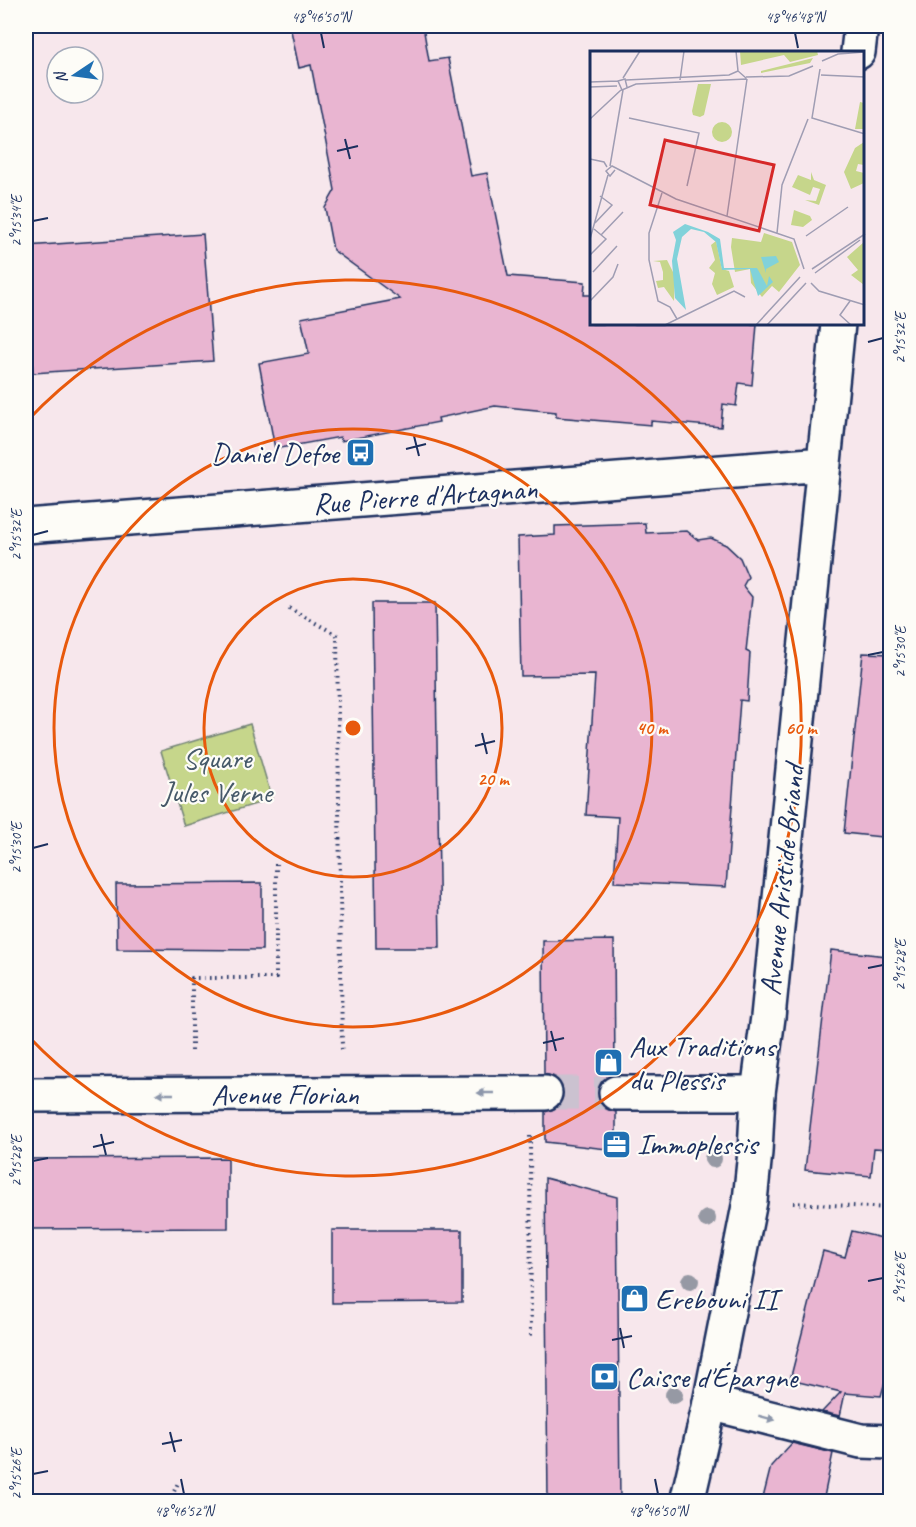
<svg xmlns="http://www.w3.org/2000/svg" width="916" height="1527" viewBox="0 0 916 1527" font-family="Caveat,sans-serif">
<style>
.green{fill:#c6d68b;stroke:#708274;stroke-width:1.5}
.building{fill:#e9b5d1;stroke:#1b2f5e;stroke-width:1.5}
.lines{fill:none;stroke-linecap:round;stroke-linejoin:round}
.minor-tunnel{stroke:#cbc2d0;stroke-width:33;stroke-dasharray:33 16;stroke-linecap:butt}
.minor-casing{stroke:#1b2f5e;stroke-width:38}
.tertiary-casing{stroke:#1b2f5e;stroke-width:38}
.path{stroke:#1b2f5e;stroke-width:4;stroke-dasharray:1.5 4.5;stroke-linecap:butt}
.minor{stroke:#fdfcf7;stroke-width:33}
.tertiary{stroke:#fdfcf7;stroke-width:33}
.tree{fill:#9699a4}
.oneway{fill:#8c96aa}
.ticks{fill:none;stroke:#1b2f5e;stroke-width:2}
.ring{fill:none;stroke:#e8590c;stroke-width:3}
.labels{text-anchor:middle;stroke-width:4.5;stroke-linejoin:round;paint-order:stroke}
.poi-label{font-size:30px;fill:#1b2f5e;stroke:#fdfcf7;text-anchor:start}
.street-label{font-size:30px;fill:#1b2f5e;stroke:#fdfcf7}
.park-label{font-size:30px;fill:#465969;stroke:#fdfcf7}
.inset-road{fill:none;stroke:#9f9db3;stroke-width:1.5}
.view{fill:#d62828;fill-opacity:0.15;stroke:#d62828;stroke-width:3}
.inset-edge{fill:none;stroke:#1b2f5e;stroke-width:3}
.centre{fill:#e8590c;stroke:#fdfcf7;stroke-width:3}
.ring-label{font-size:18px;text-anchor:middle;font-weight:bold;fill:#e8590c;stroke:#fdfcf7;stroke-width:4.5;stroke-linejoin:round;paint-order:stroke}
.neatline{fill:none;stroke:#1b2f5e;stroke-width:2}
.ticks-label{font-size:15px;text-anchor:middle;fill:#1b2f5e}
</style>
<rect width="100%" height="100%" fill="#f7e7ec"/>
<filter id="ink" filterUnits="userSpaceOnUse"><feTurbulence type="fractalNoise" baseFrequency=".0167" numOctaves="2"/><feDisplacementMap in="SourceGraphic" scale="12" xChannelSelector="R" yChannelSelector="G"/><feConvolveMatrix kernelMatrix="1 2 1 2 8 2 1 2 1" color-interpolation-filters="sRGB"/></filter>
<g filter="url(#ink)">
<path class="green" d="M 250,724 L 272,799 L 184,826 L 161,751 Z"/>
<path class="building" d="M 290,26 L 423,26 L 429,61 L 448,58 L 471,176 L 487,173 L 508,276 L 585,282 L 584,295 L 592,295 L 592,324 L 757,324 L 752,385 L 739,383 L 736,406 L 723,404 L 721,427 L 651,421 L 651,425 L 556,417 L 556,412 L 495,406 L 438,418 L 439,422 L 341,441 L 340,437 L 275,449 L 259,363 L 309,354 L 301,318 L 400,299 L 333,250 L 325,208 L 335,190 L 311,65 L 299,68 Z
M 203,234 L 213,361 L 33,373 L 26,275 L 26,246 Z
M 645,523 L 646,533 L 687,531 L 698,540 L 711,538 L 726,545 L 740,558 L 748,577 L 743,586 L 752,597 L 746,651 L 750,653 L 747,701 L 740,700 L 726,887 L 614,882 L 618,817 L 586,815 L 595,675 L 521,676 L 518,537 L 555,535 L 555,526 Z
M 372,603 L 435,603 L 440,948 L 376,948 Z
M 863,653 L 891,654 L 891,838 L 844,833 Z
M 262,883 L 262,950 L 117,949 L 116,884 Z
M 614,940 L 615,1074 L 607,1077 L 600,1083 L 597,1094 L 600,1103 L 606,1109 L 616,1112 L 616,1150 L 545,1142 L 545,1112 L 554,1109 L 561,1103 L 564,1092 L 561,1084 L 555,1077 L 544,1074 L 543,941 Z
M 831,950 L 887,956 L 886,967 L 891,967 L 891,1149 L 874,1148 L 871,1176 L 805,1170 Z
M 228,1158 L 228,1228 L 26,1229 L 26,1159 Z
M 545,1178 L 617,1197 L 620,1502 L 548,1502 Z
M 332,1230 L 462,1230 L 462,1302 L 332,1303 Z
M 852,1231 L 891,1240 L 891,1360 L 881,1396 L 845,1393 L 840,1416 L 822,1412 L 841,1392 L 790,1380 L 823,1251 L 845,1257 Z
M 792,1443 L 833,1453 L 823,1502 L 762,1502 L 771,1466 Z"/>
<g class="lines">
<path class="minor-tunnel" d="M 545,1093 L 616,1093"/>
<defs>
<path id="minor" d="M 616,1093 L 758,1093
M 26,1095 L 545,1093
M 710,1403 L 861,1441 L 890,1442"/>
<path id="tertiary" d="M 858,52 L 861,26
M 26,526 L 824,464
M 687,1502 L 710,1403 L 750,1201 L 755,1152 L 758,1093 L 768,1017 L 838,324"/>
</defs>
<use href="#minor" class="minor-casing"/>
<use href="#tertiary" class="tertiary-casing"/>
<path class="path" d="M 884,393 L 890,393
M 289,608 L 337,635 L 342,1051
M 192,1051 L 192,978 L 276,978 L 276,864
M 530,1136 L 531,1339
M 793,1203 L 890,1208
M 169,1502 L 179,1481"/>
<use href="#minor" class="minor"/>
<use href="#tertiary" class="tertiary"/>
</g>
<g class="tree">
<circle cx="713" cy="1159" r="9"/>
<circle cx="707" cy="1219" r="9"/>
<circle cx="690" cy="1281" r="9"/>
<circle cx="674" cy="1395" r="9"/>
</g>
<defs><path id="oneway-solid" d="M-6-.8H1V-3.2L6.5 0L1 3.2V.8H-6Z" transform="scale(1.5)"/></defs>
<g class="oneway">
<use href="#oneway-solid" transform="translate(486 1093) rotate(180)"/>
<use href="#oneway-solid" transform="translate(165 1094) rotate(180)"/>
<use href="#oneway-solid" transform="translate(767 1418) rotate(15)"/>
</g>
</g>
<path class="ticks" d="M 321,33 L 324,48M 795,33 L 798,48M 345,139 L 350,159M 337,151 L 358,146M 33,221 L 48,218M 868,342 L 883,338M 414,436 L 419,456M 406,449 L 426,444M 33,535 L 48,531M 868,655 L 883,652M 482,733 L 487,754M 475,746 L 495,741M 33,848 L 48,844M 868,968 L 883,965M 551,1031 L 556,1051M 543,1043 L 564,1038M 101,1134 L 106,1155M 93,1147 L 114,1142M 33,1161 L 48,1158M 868,1281 L 883,1278M 620,1328 L 624,1348M 612,1340 L 632,1336M 170,1432 L 175,1452M 162,1444 L 182,1440M 33,1474 L 48,1471M 181,1479 L 184,1494M 655,1479 L 658,1494"/>
<g class="ring">
<circle cx="353" cy="728" r="149"/>
<circle cx="353" cy="728" r="299"/>
<path d="M28 420A448 448 0 1 1 28 1036"/>
</g>
<defs>
<symbol id="bus-square" viewBox="-11 -11 22 22"><rect x="-9" y="-9" width="18" height="18" rx="4" fill="#1f6fb2" stroke="#fdfcf7"/><path d="M-5-6H5V4H4V6H2V4H-2V6H-4V4H-5ZM-3.5-4V0h7V-4ZM-3.5 1.2v1.5H-2V1.2ZM2 1.2v1.5H3.5V1.2Z" fill="#fff"/></symbol>
<symbol id="shop-square" viewBox="-11 -11 22 22"><rect x="-9" y="-9" width="18" height="18" rx="4" fill="#1f6fb2" stroke="#fdfcf7"/><path d="M-5-2.5h2.3a2.7 3.5 0 0 1 5.4 0H5L5.5 6h-11ZM-1.5-2.5h3a1.5 2.3 0 0 0-3 0Z" fill="#fff"/></symbol>
<symbol id="office-square" viewBox="-11 -11 22 22"><rect x="-9" y="-9" width="18" height="18" rx="4" fill="#1f6fb2" stroke="#fdfcf7"/><path d="M-6-3h4V-5.5h4V-3h4V5H-6ZM-1-4.5V-3h2v-1.5ZM-6 0V1H6V0Z" fill="#fff"/></symbol>
<symbol id="bank-square" viewBox="-11 -11 22 22"><rect x="-9" y="-9" width="18" height="18" rx="4" fill="#1f6fb2" stroke="#fdfcf7"/><path d="M-6-4H6V4H-6ZM0-2.3a2.3 2.3 0 1 0 0 4.6a2.3 2.3 0 1 0 0-4.6Z" fill="#fff"/></symbol>
</defs>
<g fill-rule="evenodd">
<use href="#bus-square" x="344" y="436" width="33" height="33"/>
<use href="#shop-square" x="592" y="1046" width="33" height="33"/>
<use href="#office-square" x="600" y="1128" width="33" height="33"/>
<use href="#shop-square" x="618" y="1282" width="33" height="33"/>
<use href="#bank-square" x="588" y="1360" width="33" height="33"/>
</g>
<g class="labels">
<g class="poi-label">
<text x="339" y="463" text-anchor="end">Daniel Defoe</text>
<text x="629" y="1056">Aux Traditions<tspan x="629" dy="34">du Plessis</tspan></text>
<text x="637" y="1154">Immoplessis</text>
<text x="655" y="1309">Erebouni II</text>
<text x="626" y="1387">Caisse d'Épargne</text>
</g>
<g class="street-label">
<text transform="translate(425 496) rotate(-4)" y="10">Rue Pierre d'Artagnan</text>
<text transform="translate(782 880) rotate(-84)" y="10">Avenue Aristide Briand</text>
<text x="285" y="1104">Avenue Florian</text>
</g>
<g class="park-label">
<text x="217" y="768">Square<tspan x="217" dy="34">Jules Verne</tspan></text>
</g>
</g>
<g transform="translate(590 51)">
<rect width="274" height="274" fill="#f7e7ec"/>
<path d="M 150,0 L 227,0 L 228,4 L 200,11 L 194,4 L 151,14 ZM 223,7 L 220,12 L 171,22 L 171,20 ZM 108,33 L 121,33 L 114,64 L 110,66 L 103,64 L 102,60 ZM 270,51 L 274,52 L 274,78 L 265,78 ZM122 81a10 10 0 1 1 20 0a10 10 0 1 1-20 0ZM 274,91 L 274,114 L 268,113 L 266,120 L 274,122 L 274,132 L 261,138 L 254,121 L 265,97 ZM 221,121 L 224,129 L 236,134 L 229,154 L 215,149 L 226,150 L 230,138 L 223,136 L 220,144 L 202,136 L 208,124 L 221,129 ZM 204,159 L 220,165 L 222,169 L 213,176 L 201,174 ZM 174,182 L 202,191 L 210,214 L 189,241 L 182,235 L 172,246 L 161,232 L 160,218 L 145,221 L 141,196 L 142,187 L 171,191 ZM 126,190 L 132,218 L 139,220 L 144,236 L 127,244 L 122,233 L 125,222 L 119,217 L 125,209 L 121,194 ZM 274,191 L 275,234 L 274,234 L 261,224 L 268,219 L 257,206 ZM 77,209 L 85,225 L 84,250 L 74,236 L 68,237 L 66,230 L 73,229 L 73,221 L 70,211 L 63,210 Z" fill="#c6d68b"/>
<path d="M 95,173 L 118,181 L 130,188 L 134,217 L 167,217 L 177,235 L 179,225 L 183,231 L 168,245 L 160,218 L 132,219 L 126,191 L 114,181 L 101,178 L 92,186 L 87,208 L 96,259 L 85,247 L 82,210 L 86,189 L 83,181 ZM 186,205 L 189,211 L 176,218 L 176,222 L 171,206 Z" fill="#81d2da"/>
<path class="inset-road" d="M 146,0 L 148,20 L 156,27M 232,10 L 248,3 L 275,1M 230,18 L 222,67 L 275,83M 231,24 L 275,26M 156,26 L 199,25 L 223,15M 33,27 L 50,0M 36,29 L 139,24 L 148,20M 90,29 L 94,0M 0,31 L 28,30M 0,36 L 27,35M 37,36 L 35,28 L 28,30 L 32,39 L 46,33 L 157,28M 39,67 L 109,82 L 97,135M 0,68 L 31,39M 0,108 L 14,111 L 17,116M 20,115 L 33,39M 25,119 L 20,125 L 16,120 L 22,115 L 86,148 L 204,188 L 214,218M 72,142 L 59,182 L 59,209 L 68,250 L 80,256 L 87,268M 137,165 L 157,28M 5,172 L 22,154 L 10,145M 187,182 L 192,134 L 218,68M 11,184 L 33,161M 216,185 L 258,156M 0,188 L 18,124M 0,204 L 16,188 L 4,178M 222,218 L 275,183M 3,221 L 27,195M 225,222 L 270,189M 221,232 L 229,240 L 275,254M 0,250 L 23,226 L 28,213M 260,250 L 250,264 L 261,274M 75,274 L 144,240 L 155,246M 166,274 L 210,226M 177,274 L 216,232"/>
<path class="view" d="M 75,89 L 184,114 L 169,180 L 60,154 Z"/>
<rect width="274" height="274" class="inset-edge"/>
</g>
<circle cx="353" cy="728" r="9" class="centre"/>
<g class="ring-label">
<text x="652" y="734">40 m</text>
<text x="801" y="734">60 m</text>
<text x="493" y="785">20 m</text>
</g>
<rect width="916" height="1527" fill="none" stroke="#fdfcf7" stroke-width="66"/>
<g transform="translate(75 75) rotate(257)"><circle r="28" fill="#fdfcf7" stroke="#a3aaba" stroke-width="1.5"/>
<path d="M0-4.5L10 22L0 15L-10 22Z" fill="#1f6fb2"/>
<text y="-9" font-size="16" font-weight="bold" text-anchor="middle" fill="#1b2f5e">N</text>
</g>
<rect x="33" y="33" width="850" height="1461" class="neatline"/>
<g class="ticks-label">
<text x="321" y="22">48°46'50"N</text>
<text x="795" y="22">48°46'48"N</text>
<text transform="translate(16 221) rotate(-90)" y="5">2°15'34"E</text>
<text transform="translate(900 338) rotate(-90)" y="5">2°15'32"E</text>
<text transform="translate(16 535) rotate(-90)" y="5">2°15'32"E</text>
<text transform="translate(900 652) rotate(-90)" y="5">2°15'30"E</text>
<text transform="translate(16 848) rotate(-90)" y="5">2°15'30"E</text>
<text transform="translate(900 965) rotate(-90)" y="5">2°15'28"E</text>
<text transform="translate(16 1161) rotate(-90)" y="5">2°15'28"E</text>
<text transform="translate(900 1278) rotate(-90)" y="5">2°15'26"E</text>
<text transform="translate(16 1474) rotate(-90)" y="5">2°15'26"E</text>
<text x="184" y="1516">48°46'52"N</text>
<text x="658" y="1516">48°46'50"N</text>
</g>
</svg>
